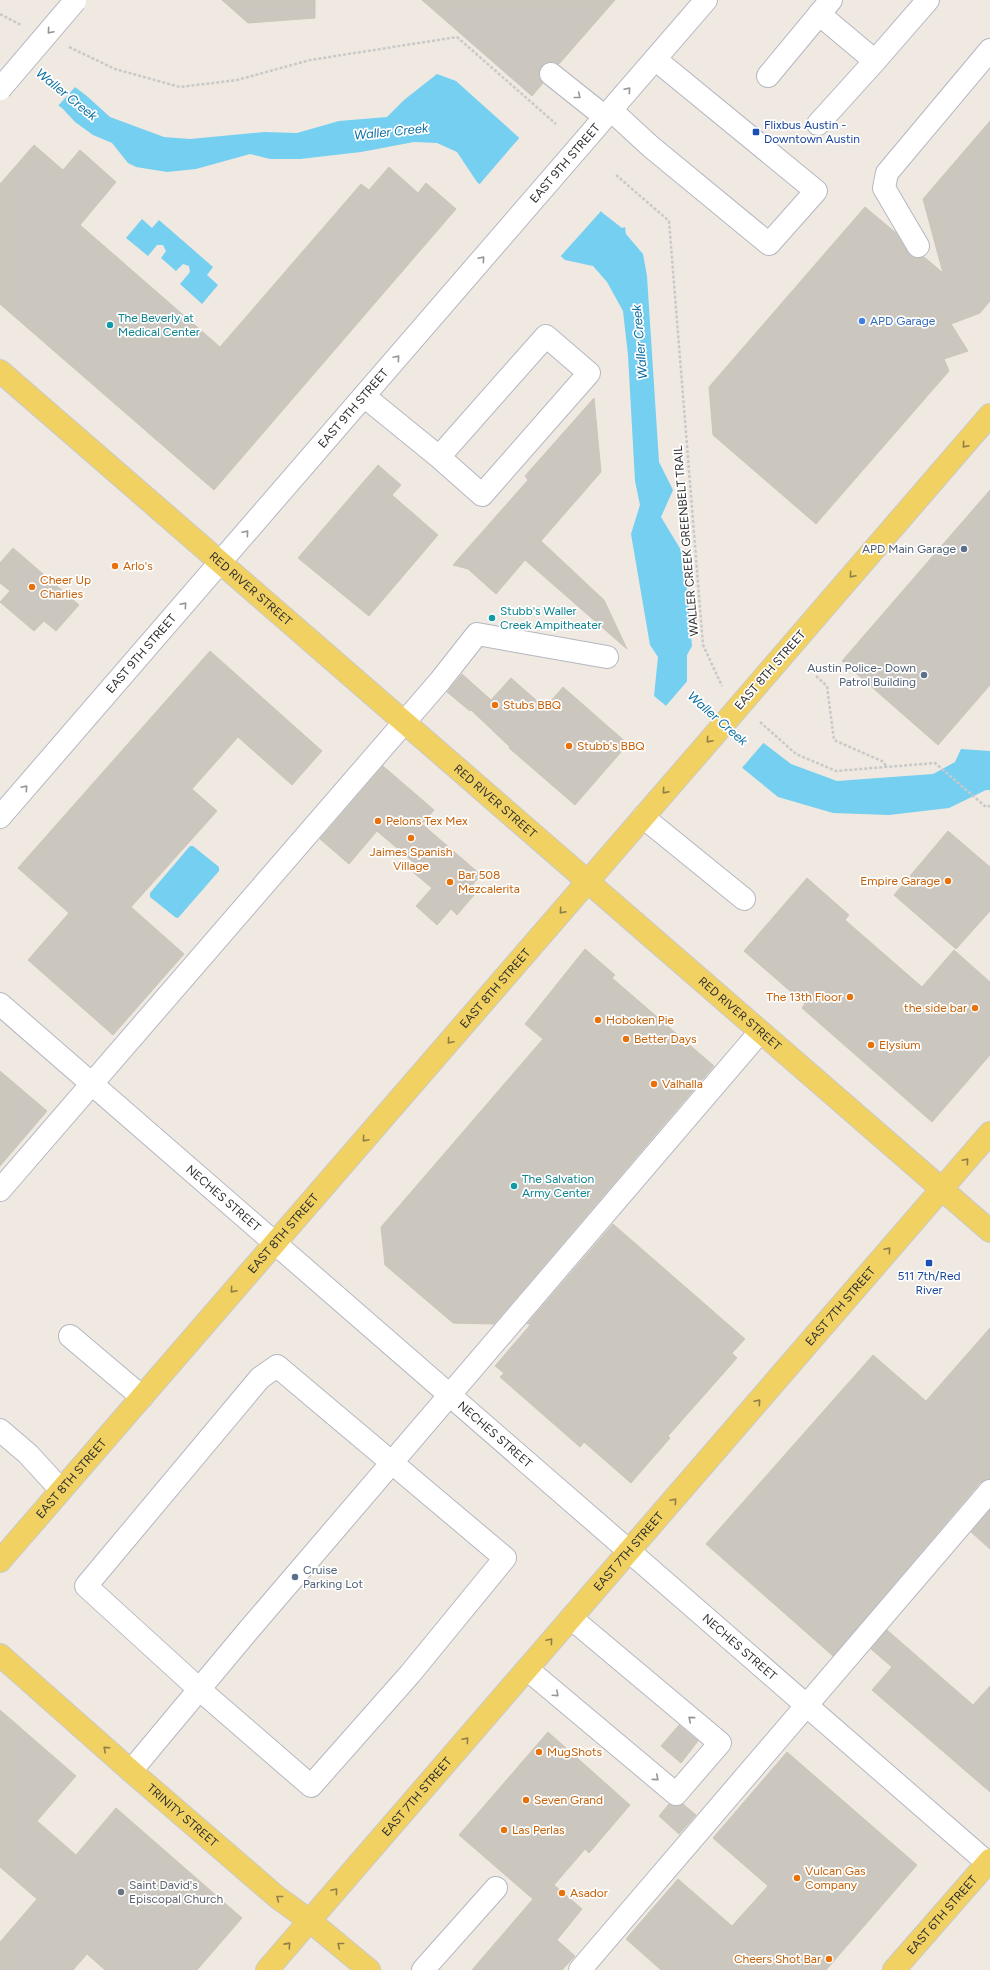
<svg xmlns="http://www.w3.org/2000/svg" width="990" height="1970" viewBox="0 0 990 1970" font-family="Figtree,sans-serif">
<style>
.water{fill:#75cff0}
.pier{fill:#efe9e1}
.building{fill:#cbc7bf;stroke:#cbc5ba}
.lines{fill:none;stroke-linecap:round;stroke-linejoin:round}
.minor-casing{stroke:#b4b7c1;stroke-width:24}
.major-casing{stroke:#c9c9c9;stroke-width:24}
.path{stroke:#c9c9c9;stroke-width:2.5;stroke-dasharray:3 2;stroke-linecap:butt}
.minor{stroke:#fff;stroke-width:22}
.major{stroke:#f2d163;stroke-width:22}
.minor-bridge-casing{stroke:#b4b7c1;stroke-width:24;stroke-linecap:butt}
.major-bridge-casing{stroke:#c9c9c9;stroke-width:24;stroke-linecap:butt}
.minor-bridge{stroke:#fff;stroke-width:22}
.major-bridge{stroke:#f2d163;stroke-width:22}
.oneway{stroke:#969696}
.oneway2{stroke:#908048}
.transit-dot{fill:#1a4fb4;stroke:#fff;stroke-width:1.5}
.shop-dot{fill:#3f7fe0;stroke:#fff;stroke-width:1.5}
.culture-dot{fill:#0f9aa8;stroke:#fff;stroke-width:1.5}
.service-dot{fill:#5c6f8a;stroke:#fff;stroke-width:1.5}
.food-dot{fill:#e8710a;stroke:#fff;stroke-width:1.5}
.worship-dot{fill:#6b7280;stroke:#fff;stroke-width:1.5}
.labels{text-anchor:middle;stroke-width:3.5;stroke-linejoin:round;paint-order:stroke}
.transit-label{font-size:12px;fill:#164399;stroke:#fff;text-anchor:start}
.street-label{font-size:12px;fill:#2e2e2e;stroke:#fff}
.culture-label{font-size:12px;fill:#0d838f;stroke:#fff;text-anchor:start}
.shop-label{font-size:12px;fill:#366cbe;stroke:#fff;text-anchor:start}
.service-label{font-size:12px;fill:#4e5e75;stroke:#fff;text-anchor:end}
.food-label{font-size:12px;fill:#c56008;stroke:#fff;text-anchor:start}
.worship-label{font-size:12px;fill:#5b616d;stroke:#fff;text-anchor:start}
.water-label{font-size:13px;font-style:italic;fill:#0d6fa3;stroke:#fff}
</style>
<rect width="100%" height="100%" fill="#efe9e1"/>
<path class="water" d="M 0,29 L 88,97 L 110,117 L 164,137 L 190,139 L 265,132 L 297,133 L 339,121 L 387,117 L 404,100 L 437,74 L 456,81 L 604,214 L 622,228 L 625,227 L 626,234 L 643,254 L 647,276 L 659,462 L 673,490 L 661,517 L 684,555 L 692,646 L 687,655 L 687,684 L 791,764 L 837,781 L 933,774 L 955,762 L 961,749 L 990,751 L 990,790 L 986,790 L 949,808 L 889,815 L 833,813 L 778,797 L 654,696 L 658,657 L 650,645 L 631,534 L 640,505 L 635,481 L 628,355 L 623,311 L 607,282 L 593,266 L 565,260 L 477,182 L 457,152 L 437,143 L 414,142 L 361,152 L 300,159 L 270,159 L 250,154 L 196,169 L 167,172 L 136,167 L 128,163 L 112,143 L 93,135 L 75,122 L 63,109 L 0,59 Z
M 142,219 L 152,228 L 159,220 L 213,267 L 207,275 L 218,285 L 202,304 L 180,284 L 190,272 L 189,266 L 183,264 L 176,271 L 161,258 L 166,251 L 163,245 L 157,245 L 148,256 L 126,238 Z
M 190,846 L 193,846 L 219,867 L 219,871 L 178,918 L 175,917 L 150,897 L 150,893 Z"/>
<path class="pier" d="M 0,27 L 76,86 L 57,107 L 0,61 Z
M 521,136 L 602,210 L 559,258 L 478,186 Z
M 689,679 L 689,683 L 765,741 L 741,769 L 665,707 Z"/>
<path class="building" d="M 222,0 L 315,0 L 315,18 L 248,23 Z
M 422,0 L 615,0 L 559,64 L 552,62 L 547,62 L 542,66 L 539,73 L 539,78 L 543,83 L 532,96 Z
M 990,121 L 990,301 L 980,313 L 951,324 L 968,351 L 944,359 L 949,371 L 816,524 L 713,435 L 709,387 L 865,207 L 896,233 L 912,257 L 918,258 L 924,257 L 943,273 L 923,199 Z
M 34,145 L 63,170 L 80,150 L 116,182 L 80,225 L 220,347 L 361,184 L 369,190 L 389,167 L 418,193 L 426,183 L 456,209 L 214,490 L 0,304 L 0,184 Z
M 594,398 L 601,472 L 541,541 L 604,600 L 627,649 L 525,560 L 496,594 L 468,569 L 453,565 L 528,480 L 525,476 Z
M 378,465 L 401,485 L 392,495 L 438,535 L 369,616 L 298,558 Z
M 990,490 L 990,685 L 938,745 L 842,661 Z
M 13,548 L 79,605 L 56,631 L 44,621 L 34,631 L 0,602 L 10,591 L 0,583 L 0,563 Z
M 210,651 L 322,751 L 292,785 L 238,737 L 192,789 L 217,811 L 131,907 L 184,954 L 113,1035 L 28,960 L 69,913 L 18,868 Z
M 462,674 L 491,700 L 511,678 L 545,708 L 563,687 L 628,744 L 575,805 L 509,748 L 510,747 L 471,710 L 470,711 L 447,692 Z
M 383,766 L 434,810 L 422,824 L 481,875 L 468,890 L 474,895 L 457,915 L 451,909 L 437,925 L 416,906 L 432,888 L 414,873 L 419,867 L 377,831 L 349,864 L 320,839 Z
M 948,831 L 990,867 L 990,911 L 956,949 L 894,895 Z
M 807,878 L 849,915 L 845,920 L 922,987 L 954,950 L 990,982 L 990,1055 L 932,1122 L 802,1008 L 805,1004 L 744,951 Z
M 585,949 L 615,975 L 612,978 L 714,1066 L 494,1324 L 453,1323 L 385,1265 L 381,1227 L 543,1039 L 525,1024 Z
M 0,1071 L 47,1111 L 0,1166 Z
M 613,1224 L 745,1339 L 732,1353 L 737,1358 L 668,1436 L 670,1438 L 631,1483 L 584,1442 L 580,1447 L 500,1377 L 504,1373 L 495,1366 L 531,1324 L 527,1324 Z
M 990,1328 L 990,1479 L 980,1483 L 833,1656 L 706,1544 L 873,1355 L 926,1401 Z
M 990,1510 L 990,1549 L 971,1532 Z
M 887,1630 L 973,1705 L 990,1686 L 990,1792 L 872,1690 L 892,1667 L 871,1649 Z
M 0,1710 L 76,1776 L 37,1821 L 76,1855 L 116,1808 L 242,1918 L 197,1970 L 105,1970 L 87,1954 L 73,1970 L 0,1970 L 0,1942 L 37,1899 L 0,1867 Z
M 679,1725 L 698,1741 L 681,1763 L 661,1746 Z
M 548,1732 L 630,1805 L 589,1853 L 585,1849 L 554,1885 L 582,1909 L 557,1940 L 575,1956 L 562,1970 L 472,1970 L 533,1899 L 459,1835 Z
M 787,1752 L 917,1865 L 826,1970 L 661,1970 L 626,1939 L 678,1879 L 732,1926 L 768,1886 L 713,1838 Z
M 669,1804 L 674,1806 L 683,1804 L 696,1815 L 679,1834 L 659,1816 Z"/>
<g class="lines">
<defs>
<g id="minor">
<path d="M 819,14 L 875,61 L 928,0"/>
<path d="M 551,74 L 605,117"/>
<path d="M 768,76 L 831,0"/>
<path d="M 611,110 L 650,146 L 769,244 L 816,191 L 655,59"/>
<path d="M 818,124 L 875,61"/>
<path d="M 918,246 L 884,188 L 887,173 L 990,50"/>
<path d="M 364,396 L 439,457 L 546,336 L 589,373 L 482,495 L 439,457"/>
<path id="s1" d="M 0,817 L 706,0"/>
<path d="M 643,817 L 744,899"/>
<path id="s2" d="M 0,1004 L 990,1865"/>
<path d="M 0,1190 L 440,681 L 477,634 L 607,657"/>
<path d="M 70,1336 L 142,1397"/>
<path d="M 277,1366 L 505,1558 L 410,1674 L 311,1786 L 199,1689 L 86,1586 L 260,1378 Z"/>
<path d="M 0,1430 L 28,1454 L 61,1490"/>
<path d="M 527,1669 L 676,1794 L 720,1743 L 571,1618"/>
<path d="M 131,1771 L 247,1632 L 760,1032"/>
<path d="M 423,1970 L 496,1888"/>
<path d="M 580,1970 L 990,1491"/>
</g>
<g id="major">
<path id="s3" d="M 0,371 L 990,1231"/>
<path d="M 772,668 L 990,415"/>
<path id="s4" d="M 0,1561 L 691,762"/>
<path id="s5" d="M 0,1655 L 131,1771 L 277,1897 L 310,1921 L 369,1970"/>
<path id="s6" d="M 267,1970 L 990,1133"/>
<path id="s7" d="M 894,1970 L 990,1860"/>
</g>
</defs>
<use href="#minor" class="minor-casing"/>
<use href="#major" class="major-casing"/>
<path class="path" d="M 0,14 L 21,25
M 69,47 L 115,69 L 180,87 L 237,80 L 310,60 L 457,37 L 556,124
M 616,175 L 669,221 L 703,645 L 722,686
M 816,676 L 827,686 L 834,740 L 884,762 L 886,767
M 760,722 L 796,754 L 836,771 L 935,763 L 986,807 L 990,806"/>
<use href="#minor" class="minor"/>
<use href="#major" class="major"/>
<defs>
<path id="minor-bridge" d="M 0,89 L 75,1"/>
<path id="major-bridge" d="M 691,762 L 772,668"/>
</defs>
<use href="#minor-bridge" class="minor-bridge-casing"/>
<use href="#major-bridge" class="major-bridge-casing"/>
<use href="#minor-bridge" class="minor-bridge"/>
<use href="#major-bridge" class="major-bridge"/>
</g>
<defs><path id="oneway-chevron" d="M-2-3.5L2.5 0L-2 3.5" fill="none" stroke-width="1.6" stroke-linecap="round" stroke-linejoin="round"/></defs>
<g class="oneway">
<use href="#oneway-chevron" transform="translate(50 31) rotate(131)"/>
<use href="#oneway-chevron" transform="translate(628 90) rotate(-49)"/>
<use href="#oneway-chevron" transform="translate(578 96) rotate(39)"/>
<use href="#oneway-chevron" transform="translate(482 259) rotate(-49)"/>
<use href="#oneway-chevron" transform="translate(397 358) rotate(-49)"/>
<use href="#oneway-chevron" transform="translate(246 533) rotate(-49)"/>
<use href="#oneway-chevron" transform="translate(184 605) rotate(-49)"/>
<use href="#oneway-chevron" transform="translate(25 788) rotate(-49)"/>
<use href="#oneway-chevron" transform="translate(556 1694) rotate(42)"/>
<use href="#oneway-chevron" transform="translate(691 1719) rotate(-140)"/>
<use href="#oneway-chevron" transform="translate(656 1778) rotate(40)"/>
</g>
<g class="oneway2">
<use href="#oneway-chevron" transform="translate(965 445) rotate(131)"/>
<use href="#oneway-chevron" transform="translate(852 575) rotate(131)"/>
<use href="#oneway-chevron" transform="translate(709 740) rotate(131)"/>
<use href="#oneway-chevron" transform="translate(665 791) rotate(131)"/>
<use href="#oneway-chevron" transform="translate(562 911) rotate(131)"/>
<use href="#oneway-chevron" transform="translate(450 1041) rotate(131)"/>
<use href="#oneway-chevron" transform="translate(365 1139) rotate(131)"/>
<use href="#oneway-chevron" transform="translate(966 1161) rotate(-49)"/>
<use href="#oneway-chevron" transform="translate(888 1250) rotate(-49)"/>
<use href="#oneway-chevron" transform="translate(233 1290) rotate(131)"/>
<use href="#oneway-chevron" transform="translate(758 1402) rotate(-49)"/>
<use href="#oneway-chevron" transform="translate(674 1501) rotate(-49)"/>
<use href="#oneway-chevron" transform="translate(550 1641) rotate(-50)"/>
<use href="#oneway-chevron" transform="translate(466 1740) rotate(-49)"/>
<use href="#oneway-chevron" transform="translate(106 1749) rotate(-138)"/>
<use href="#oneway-chevron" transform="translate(335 1891) rotate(-50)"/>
<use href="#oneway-chevron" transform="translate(279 1898) rotate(-142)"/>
<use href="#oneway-chevron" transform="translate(288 1945) rotate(-48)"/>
<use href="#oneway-chevron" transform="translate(340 1945) rotate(-141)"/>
</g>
<g class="transit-dot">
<rect x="752" y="128" width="8" height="8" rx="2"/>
<rect x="925" y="1259" width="8" height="8" rx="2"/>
</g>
<circle class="shop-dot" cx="862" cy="321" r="4"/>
<g class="culture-dot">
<circle cx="110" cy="325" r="4"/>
<circle cx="492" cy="618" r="4"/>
<circle cx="514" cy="1186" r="4"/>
</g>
<g class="service-dot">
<circle cx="964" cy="549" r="4"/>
<circle cx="924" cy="675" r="4"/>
<circle cx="295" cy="1577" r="4"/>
</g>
<g class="food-dot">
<circle cx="115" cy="566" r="4"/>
<circle cx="32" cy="587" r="4"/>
<circle cx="495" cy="705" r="4"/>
<circle cx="569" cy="746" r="4"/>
<circle cx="378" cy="821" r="4"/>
<circle cx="411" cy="838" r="4"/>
<circle cx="948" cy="881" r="4"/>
<circle cx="450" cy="882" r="4"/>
<circle cx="850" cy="997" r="4"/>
<circle cx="975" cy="1008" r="4"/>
<circle cx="598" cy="1020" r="4"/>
<circle cx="626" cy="1039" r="4"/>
<circle cx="871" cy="1045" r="4"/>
<circle cx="654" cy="1084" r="4"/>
<circle cx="539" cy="1752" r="4"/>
<circle cx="526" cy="1800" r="4"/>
<circle cx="504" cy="1830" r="4"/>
<circle cx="797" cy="1878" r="4"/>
<circle cx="562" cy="1893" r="4"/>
<circle cx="829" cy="1959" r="4"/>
</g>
<circle class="worship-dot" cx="121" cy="1892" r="4"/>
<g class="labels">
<g class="transit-label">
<text x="764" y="129">Flixbus Austin -<tspan x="764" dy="14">Downtown Austin</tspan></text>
<text x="929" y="1280" text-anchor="middle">511 7th/Red<tspan x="929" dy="14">River</tspan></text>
</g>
<g class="street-label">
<text dy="4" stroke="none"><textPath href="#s1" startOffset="864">EAST 9TH STREET</textPath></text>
<text dy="4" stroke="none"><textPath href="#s1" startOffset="540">EAST 9TH STREET</textPath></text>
<text transform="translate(686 541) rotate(-95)" y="4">WALLER CREEK GREENBELT TRAIL</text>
<text dy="4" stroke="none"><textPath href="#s3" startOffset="332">RED RIVER STREET</textPath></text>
<text dy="4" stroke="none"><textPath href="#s1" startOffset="216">EAST 9TH STREET</textPath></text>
<text transform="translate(770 670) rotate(-49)" y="4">EAST 8TH STREET</text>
<text dy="4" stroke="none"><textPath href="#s3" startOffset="656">RED RIVER STREET</textPath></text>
<text dy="4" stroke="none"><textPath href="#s4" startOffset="757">EAST 8TH STREET</textPath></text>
<text dy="4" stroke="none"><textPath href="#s3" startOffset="980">RED RIVER STREET</textPath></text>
<text dy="4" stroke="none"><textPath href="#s2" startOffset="296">NECHES STREET</textPath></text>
<text dy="4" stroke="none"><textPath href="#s4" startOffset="433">EAST 8TH STREET</textPath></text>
<text dy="4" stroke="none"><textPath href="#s6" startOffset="877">EAST 7TH STREET</textPath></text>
<text dy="4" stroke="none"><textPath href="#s2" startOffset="656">NECHES STREET</textPath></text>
<text dy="4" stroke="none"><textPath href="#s4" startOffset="109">EAST 8TH STREET</textPath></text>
<text dy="4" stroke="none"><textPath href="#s6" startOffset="553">EAST 7TH STREET</textPath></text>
<text dy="4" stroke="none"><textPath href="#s2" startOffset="980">NECHES STREET</textPath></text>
<text dy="4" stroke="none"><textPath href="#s6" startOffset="229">EAST 7TH STREET</textPath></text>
<text dy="4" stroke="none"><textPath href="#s5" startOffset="243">TRINITY STREET</textPath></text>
<text dy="4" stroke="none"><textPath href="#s7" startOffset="73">EAST 6TH STREET</textPath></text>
</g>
<g class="culture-label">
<text x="118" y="322">The Beverly at<tspan x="118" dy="14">Medical Center</tspan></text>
<text x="500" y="615">Stubb's Waller<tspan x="500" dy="14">Creek Ampitheater</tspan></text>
<text x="522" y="1183">The Salvation<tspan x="522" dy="14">Army Center</tspan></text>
</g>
<g class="shop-label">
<text x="870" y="325">APD Garage</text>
</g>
<g class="service-label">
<text x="956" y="553">APD Main Garage</text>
<text x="916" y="672">Austin Police- Down<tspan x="916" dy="14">Patrol Building</tspan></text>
<text x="303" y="1574" text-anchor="start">Cruise<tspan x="303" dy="14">Parking Lot</tspan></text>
</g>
<g class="food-label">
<text x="123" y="570">Arlo's</text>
<text x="40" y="584">Cheer Up<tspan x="40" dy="14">Charlies</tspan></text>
<text x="503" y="709">Stubs BBQ</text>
<text x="577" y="750">Stubb's BBQ</text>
<text x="386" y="825">Pelons Tex Mex</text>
<text x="411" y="856" text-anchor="middle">Jaimes Spanish<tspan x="411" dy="14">Village</tspan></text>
<text x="458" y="879">Bar 508<tspan x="458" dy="14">Mezcalerita</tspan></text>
<text x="940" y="885" text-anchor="end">Empire Garage</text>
<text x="842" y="1001" text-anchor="end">The 13th Floor</text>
<text x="967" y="1012" text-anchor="end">the side bar</text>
<text x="606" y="1024">Hoboken Pie</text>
<text x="634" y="1043">Better Days</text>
<text x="879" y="1049">Elysium</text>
<text x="662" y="1088">Valhalla</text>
<text x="547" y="1756">MugShots</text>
<text x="534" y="1804">Seven Grand</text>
<text x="512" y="1834">Las Perlas</text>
<text x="805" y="1875">Vulcan Gas<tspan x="805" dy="14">Company</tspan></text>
<text x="570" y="1897">Asador</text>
<text x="821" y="1963" text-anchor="end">Cheers Shot Bar</text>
</g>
<g class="worship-label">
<text x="129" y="1889">Saint David's<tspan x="129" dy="14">Episcopal Church</tspan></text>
</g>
<g class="water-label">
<text transform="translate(67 94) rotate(39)" y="5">Waller Creek</text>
<text transform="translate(391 131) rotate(-6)" y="5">Waller Creek</text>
<text transform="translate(639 342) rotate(-95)" y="5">Waller Creek</text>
<text transform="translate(718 718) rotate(41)" y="5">Waller Creek</text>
</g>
</g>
</svg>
